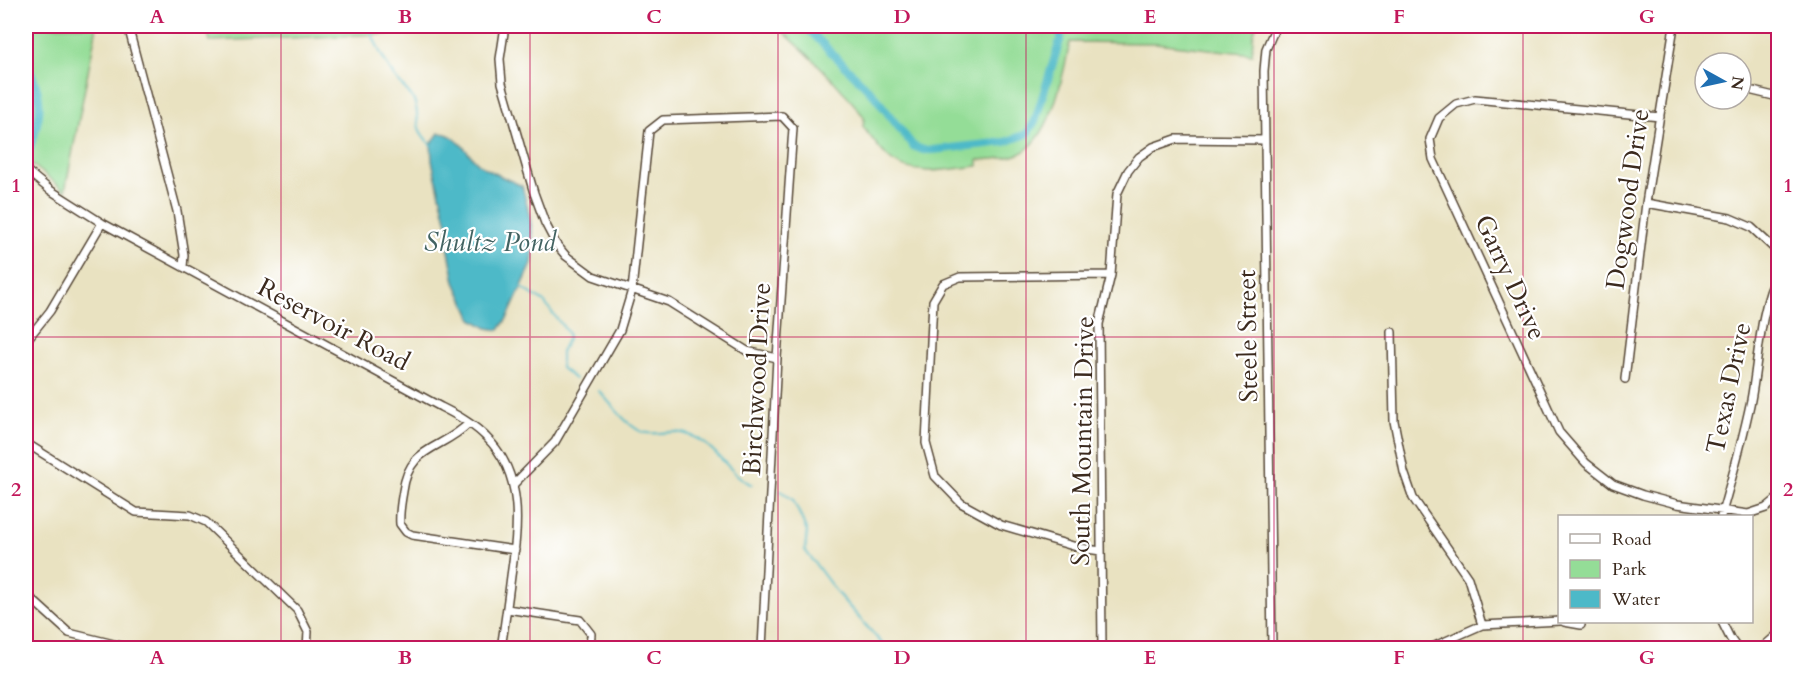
<svg xmlns="http://www.w3.org/2000/svg" width="1804" height="674" viewBox="0 0 1804 674" font-family="Cardo,serif">
<style>
.green{fill:#94dd97;stroke:#68845a;stroke-width:1.5}
.water{fill:#4db9c8;stroke:#447273;stroke-width:1.5}
.lines{fill:none;stroke-linecap:round;stroke-linejoin:round}
.stream{stroke:#4db9c8;stroke-width:2}
.canal{stroke:#4db9c8;stroke-width:8}
.street-casing{stroke:#554636;stroke-width:10}
.street{stroke:#fff;stroke-width:7}
.grid{fill:none;stroke:#c2185b;stroke-width:1.5;stroke-opacity:0.55}
.labels{text-anchor:middle;stroke-width:4.5;stroke-linejoin:round;paint-order:stroke}
.street-label{font-size:26px;fill:#3b2a1e;stroke:#fff}
.water-label{font-size:27px;font-style:italic;fill:#426362;stroke:#fff}
.neatline{fill:none;stroke:#c2185b;stroke-width:2}
.grid-label{font-size:20px;text-anchor:middle;font-weight:bold;fill:#c2185b}
</style>
<rect width="100%" height="100%" fill="#fff"/>
<filter id="ink" filterUnits="userSpaceOnUse"><feTurbulence type="fractalNoise" baseFrequency=".0167" numOctaves="2"/><feDisplacementMap in="SourceGraphic" scale="12" xChannelSelector="R" yChannelSelector="G"/><feConvolveMatrix kernelMatrix="1 2 1 2 8 2 1 2 1" color-interpolation-filters="sRGB"/></filter>
<filter id="wash" filterUnits="userSpaceOnUse"><feTurbulence type="fractalNoise" baseFrequency=".008" numOctaves="4" result="noise"/><feDisplacementMap in="SourceGraphic" scale="24" xChannelSelector="R" yChannelSelector="G"/><feGaussianBlur stdDeviation="1.35" result="paint"/><feColorMatrix in="noise" values="0 0 0 0 0 0 0 0 0 0 0 0 0 0 0 0 0 1.4 0 .05"/><feComposite in="paint" operator="in"/></filter>
<g filter="url(#wash)">
<rect width="100%" height="100%" fill="#e9e2c1"/>
<path class="green" d="M 26,26 L 97,26 L 65,191 L 33,165 L 26,175 Z
M 206,26 L 439,26 L 438,32 L 210,41 Z
M 776,26 L 1256,26 L 1253,37 L 1252,54 L 1156,43 L 1070,42 C 1063,75 1052,139 1019,154 C 1007,159 992,159 978,160 L 978,166 C 950,169 915,178 891,160 C 880,151 872,138 863,127 L 864,117 C 838,83 809,54 776,26 Z"/>
<path class="water" d="M 439,133 C 459,133 468,157 483,167 C 495,174 509,180 522,186 C 529,211 536,238 532,264 L 508,317 L 499,330 L 487,328 L 472,319 L 455,282 L 448,246 L 447,224 L 432,161 L 431,144 Z"/>
<g class="lines">
<path class="stream" d="M 369,26 C 375,43 384,61 394,76 C 400,85 411,92 415,103 C 421,124 412,125 431,145
M 521,287 L 544,302 L 568,333 L 568,338 L 561,352 L 561,368 L 575,379
M 599,391 C 611,403 630,431 647,433 C 662,435 676,428 692,436 C 716,446 729,474 752,485
M 781,491 L 793,500 L 801,517 L 807,532 L 805,550 L 837,593 L 886,648"/>
<path class="canal" d="M 805,26 L 873,94 L 913,146 L 923,150 L 933,150 L 1005,142 L 1027,134 L 1035,121 L 1061,37 L 1059,26
M 26,153 L 29,150 C 39,121 45,105 32,75"/>
</g>
</g>
<g filter="url(#ink)">
<g class="lines">
<defs>
<path id="street" d="M 128,26 L 177,211 L 184,255 L 183,267
M 505,26 L 500,59 L 502,83 L 534,193 L 545,223 L 556,244 L 566,256 L 593,276 L 669,302 L 747,351 L 777,358
M 1753,91 L 1778,97
M 1660,117 L 1475,99 L 1456,104 L 1439,118 L 1430,139 L 1433,159 L 1559,432 L 1586,463 L 1613,484 L 1643,495 L 1677,504 L 1748,514 L 1766,508 L 1778,498
M 26,170 L 50,190 L 102,223 L 441,407 C 457,415 474,424 486,437 C 525,475 518,528 511,576 C 508,600 505,624 501,648
M 1646,203 L 1730,218 L 1751,227 L 1778,252
M 1392,332 L 1394,421 L 1404,472 L 1413,498 L 1468,578 L 1482,625
M 26,341 L 50,311 L 102,223
M 1625,379 L 1646,203 L 1674,26
M 469,423 C 441,451 409,445 403,491 C 401,502 399,513 400,524 L 406,532 L 412,535 L 515,550
M 26,443 L 136,512 L 190,515 L 206,522 L 297,610 L 308,632 L 307,648
M 513,485 L 555,442 L 620,330 L 632,290 L 649,131 L 663,120 L 782,116 L 793,128 L 777,358 L 762,648
M 1721,516 C 1732,478 1743,439 1751,400 C 1758,364 1760,305 1778,274
M 1101,551 L 1080,548 L 1001,525 L 961,503 L 935,476 L 926,443 L 933,301 L 943,284 L 960,277 L 1111,275
M 26,594 L 69,633 L 130,648
M 507,609 L 580,620 L 591,634 L 590,648
M 1564,622 L 1581,625
M 1722,622 L 1730,638 L 1737,648
M 1102,648 L 1099,324 L 1111,275 L 1117,194 L 1128,171 L 1139,157 L 1153,147 L 1176,139 L 1265,140
M 1272,648 L 1264,71 L 1266,49 L 1276,26
M 1430,648 L 1482,625 L 1560,621
M 1762,648 L 1778,634"/>
</defs>
<use href="#street" class="street-casing"/>
<use href="#street" class="street"/>
</g>
</g>
<path class="grid" d="M 281,26 L 281,648M 530,26 L 530,648M 778,26 L 778,648M 1026,26 L 1026,648M 1274,26 L 1274,648M 1523,26 L 1523,648M 26,337 L 1778,337"/>
<g class="labels">
<g class="street-label">
<text transform="translate(1627 199) rotate(-82)" y="9">Dogwood Drive</text>
<text transform="translate(1511 277) rotate(65)" y="9">Garry Drive</text>
<text transform="translate(334 324) rotate(28)" y="9">Reservoir Road</text>
<text transform="translate(1247 336) rotate(-91)" y="9">Steele Street</text>
<text transform="translate(756 379) rotate(-87)" y="9">Birchwood Drive</text>
<text transform="translate(1728 388) rotate(-78)" y="9">Texas Drive</text>
<text transform="translate(1082 441) rotate(-89)" y="9">South Mountain Drive</text>
</g>
<g class="water-label">
<text x="490" y="251">Shultz Pond</text>
</g>
</g>
<rect width="1804" height="674" fill="none" stroke="#fff" stroke-width="66"/>
<rect x="1558" y="515" width="195" height="108" fill="#ffffff" stroke="#b1aaa5" stroke-width="1.5"/>
<rect x="1570" y="534" width="30" height="9" fill="#ffffff" stroke="#b1aaa5" stroke-width="1.5"/>
<text x="1612" y="545" font-size="18" fill="#3b2a1e">Road</text>
<rect x="1570" y="560" width="30" height="18" fill="#94dd97" stroke="#b1aaa5" stroke-width="1.5"/>
<text x="1612" y="575" font-size="18" fill="#3b2a1e">Park</text>
<rect x="1570" y="590" width="30" height="18" fill="#4db9c8" stroke="#b1aaa5" stroke-width="1.5"/>
<text x="1612" y="605" font-size="18" fill="#3b2a1e">Water</text>
<g transform="translate(1723 81) rotate(98)"><circle r="28" fill="#ffffff" stroke="#b1aaa5" stroke-width="1.5"/>
<path d="M0-4.5L10 22L0 15L-10 22Z" fill="#1f6fb2"/>
<text y="-9" font-size="16" font-weight="bold" text-anchor="middle" fill="#3b2a1e">N</text>
</g>
<rect x="33" y="33" width="1738" height="608" class="neatline"/>
<g class="grid-label">
<text x="157" y="23">A</text>
<text x="405" y="23">B</text>
<text x="654" y="23">C</text>
<text x="902" y="23">D</text>
<text x="1150" y="23">E</text>
<text x="1399" y="23">F</text>
<text x="1647" y="23">G</text>
<text x="16" y="192">1</text>
<text x="1788" y="192">1</text>
<text x="16" y="496">2</text>
<text x="1788" y="496">2</text>
<text x="157" y="664">A</text>
<text x="405" y="664">B</text>
<text x="654" y="664">C</text>
<text x="902" y="664">D</text>
<text x="1150" y="664">E</text>
<text x="1399" y="664">F</text>
<text x="1647" y="664">G</text>
</g>
</svg>
